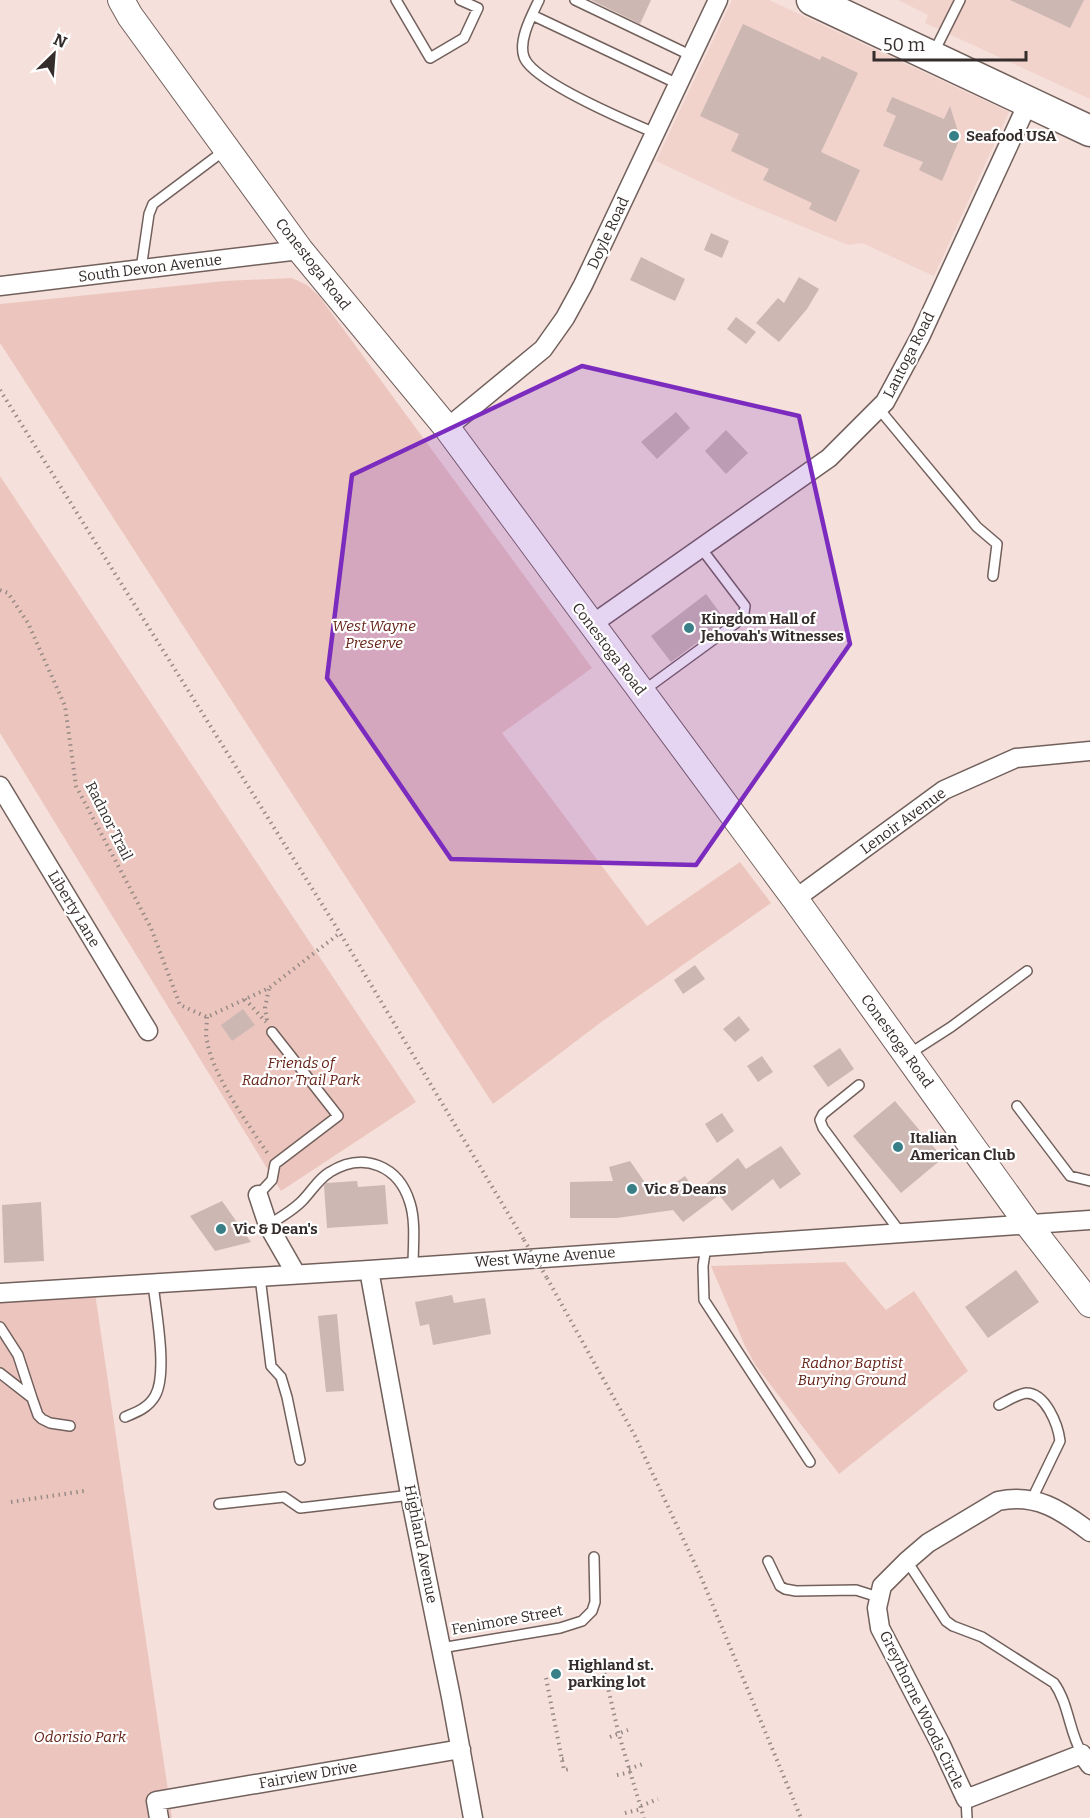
<svg xmlns="http://www.w3.org/2000/svg" width="1090" height="1818" viewBox="0 0 1090 1818" font-family="Bitter,serif">
<style>
.built{fill:#f1d3cc}
.green{fill:#ecc6be}
.building{fill:#ccb7b3}
.lines{fill:none;stroke-linecap:round;stroke-linejoin:round}
.service-casing{stroke:#72605c;stroke-width:12}
.minor-casing{stroke:#72605c;stroke-width:21}
.secondary-casing{stroke:#72605c;stroke-width:28}
.trunk-casing{stroke:#72605c;stroke-width:33}
.path{stroke:#988a86;stroke-width:4;stroke-dasharray:1.5 4.5;stroke-linecap:butt}
.service{stroke:#fff;stroke-width:9}
.minor{stroke:#fff;stroke-width:18}
.secondary{stroke:#fff;stroke-width:26}
.trunk{stroke:#fff;stroke-width:30}
.path-bridge{stroke:#988a86;stroke-width:4;stroke-dasharray:1.5 4.5;stroke-linecap:butt}
.marked{fill:#7b2cbf;fill-opacity:0.2;stroke:#7b2cbf;stroke-width:4.5;stroke-linejoin:round}
.poi-dot{fill:#387f88;stroke:#fff;stroke-width:2}
.labels{text-anchor:middle;stroke-width:4.5;stroke-linejoin:round;paint-order:stroke}
.poi-label{font-size:15px;font-weight:bold;fill:#352d2b;stroke:#fff;text-anchor:start}
.street-label{font-size:15px;fill:#352d2b;stroke:#fff}
.park-label{font-size:15px;font-style:italic;fill:#652216;stroke:#fff}
</style>
<rect width="100%" height="100%" fill="#f5e0db"/>
<path class="built" d="M 732,0 L 769,0 L 1009,112 L 934,276 L 862,243 L 848,245 L 745,203 L 656,161 Z
M 898,0 L 1090,0 L 1090,99 L 925,23 L 928,15 Z"/>
<path class="green" d="M 292,278 L 307,285 L 319,296 L 592,668 L 502,733 L 647,926 L 740,862 L 771,903 L 600,1023 L 493,1104 L 0,343 L 0,304 L 225,281 Z
M 0,476 L 416,1102 L 281,1191 L 0,733 Z
M 845,1262 L 886,1310 L 914,1291 L 968,1371 L 839,1474 L 756,1366 L 745,1346 L 711,1266 Z
M 94,1286 L 172,1818 L 0,1818 L 0,1293 Z"/>
<path class="building" d="M 591,0 L 651,0 L 640,24 Z
M 1010,0 L 1084,0 L 1070,28 Z
M 743,24 L 820,60 L 822,56 L 858,73 L 821,152 L 860,170 L 836,222 L 809,209 L 812,203 L 763,180 L 769,169 L 731,151 L 739,134 L 700,116 Z
M 892,97 L 944,119 L 950,106 L 960,138 L 942,181 L 919,170 L 923,162 L 883,146 L 896,116 L 886,111 Z
M 711,233 L 729,241 L 722,258 L 704,250 Z
M 641,257 L 685,279 L 675,301 L 630,280 Z
M 799,277 L 819,289 L 807,309 L 779,342 L 756,323 L 778,298 L 784,303 Z
M 736,317 L 756,332 L 746,344 L 727,329 Z
M 676,412 L 690,428 L 657,459 L 641,442 Z
M 726,430 L 748,453 L 726,474 L 705,451 Z
M 706,594 L 726,621 L 671,662 L 651,636 Z
M 695,965 L 705,979 L 683,994 L 674,980 Z
M 243,1009 L 255,1025 L 232,1041 L 221,1025 Z
M 739,1016 L 750,1030 L 735,1042 L 723,1029 Z
M 840,1048 L 854,1069 L 828,1087 L 813,1066 Z
M 762,1056 L 773,1072 L 758,1082 L 747,1066 Z
M 895,1101 L 943,1158 L 901,1193 L 853,1136 Z
M 722,1113 L 734,1131 L 717,1143 L 705,1124 Z
M 781,1146 L 801,1174 L 780,1189 L 773,1179 L 732,1211 L 719,1195 L 683,1222 L 673,1210 L 617,1218 L 570,1218 L 570,1182 L 613,1181 L 609,1167 L 630,1161 L 655,1197 L 685,1176 L 696,1192 L 738,1158 L 746,1169 Z
M 357,1181 L 358,1187 L 385,1185 L 388,1224 L 327,1228 L 324,1186 L 326,1183 Z
M 222,1201 L 251,1242 L 215,1251 L 190,1216 Z
M 41,1202 L 44,1261 L 4,1263 L 2,1205 Z
M 1016,1270 L 1039,1302 L 988,1338 L 965,1307 Z
M 452,1295 L 454,1303 L 485,1298 L 491,1334 L 433,1345 L 429,1324 L 420,1326 L 415,1302 Z
M 337,1314 L 344,1391 L 326,1392 L 318,1316 Z"/>
<g class="lines">
<defs>
<path id="service" d="M 396,0 L 430,58 L 464,38 L 478,8 L 460,0
M 539,0 C 532,15 518,40 524,57 C 532,81 629,122 655,133
M 575,0 L 692,56
M 532,15 L 678,84
M 934,52 L 960,0
M 141,269 L 149,214 L 153,204 L 225,150
M 879,409 L 977,527 L 997,544 L 993,576
M 643,691 L 736,623 L 744,613 L 745,606 L 701,548
M 909,1054 L 951,1027 L 1027,971
M 859,1085 L 823,1114 L 820,1120 L 823,1128 L 900,1232
M 1017,1106 L 1070,1176 L 1090,1181
M 258,1195 L 272,1180 L 275,1164 L 338,1116 L 272,1032
M 268,1225 C 280,1218 292,1211 302,1201 C 312,1191 318,1179 330,1172 C 364,1151 399,1166 410,1203 C 416,1222 413,1247 413,1267
M 706,1246 L 703,1266 L 704,1300 L 810,1462
M 260,1277 L 271,1366 L 281,1377 L 287,1397 L 300,1460
M 0,1327 L 18,1355 L 32,1398
M 0,1373 L 32,1398 L 38,1415 L 42,1419 L 50,1423 L 70,1426
M 999,1405 C 1007,1401 1018,1394 1026,1393 C 1046,1393 1058,1425 1060,1441 L 1031,1501
M 125,1417 C 137,1412 148,1408 155,1396 C 168,1374 156,1311 153,1284
M 219,1504 L 284,1497 L 300,1508 L 411,1495
M 768,1561 L 780,1586 L 785,1589 L 796,1591 L 856,1590 L 878,1597
M 907,1561 L 946,1621 L 953,1626 L 982,1637 L 1054,1683 C 1069,1704 1069,1732 1082,1754
M 441,1648 L 560,1628 L 582,1621 L 592,1611 L 595,1602 L 594,1557
M 966,1799 L 967,1818"/>
<path id="minor" d="M 0,286 L 300,250
M 447,428 L 543,349 L 565,318 L 583,285 L 718,0
M 591,625 L 829,458 L 885,402 L 920,337 L 1028,103
M 0,786 L 148,1031
M 795,899 L 944,790 L 1016,758 L 1090,751
M 258,1195 L 268,1225 L 296,1274
M 369,1270 L 412,1505 L 451,1697 L 473,1818
M 0,1293 L 369,1270 L 1090,1220
M 1090,1532 C 1061,1510 1036,1493 998,1501 L 928,1543 L 907,1561 L 882,1586 L 877,1608 L 880,1628 L 940,1743 L 966,1799 L 1082,1754 L 1090,1765
M 159,1818 L 156,1801 L 461,1749"/>
<path id="secondary" d="M 121,0 L 130,16 L 300,250 L 447,428 L 795,899 L 1027,1223 L 1090,1304"/>
<path id="trunk" d="M 812,0 L 1090,131"/>
</defs>
<use href="#service" class="service-casing"/>
<use href="#minor" class="minor-casing"/>
<use href="#secondary" class="secondary-casing"/>
<use href="#trunk" class="trunk-casing"/>
<path class="path" d="M 0,390 L 340,933 L 524,1240
M 0,590 L 8,593 L 28,623 L 65,706 L 76,786 L 151,928 L 180,1005 L 207,1017 L 269,988 L 340,933
M 245,999 L 266,1022
M 207,1017 C 207,1025 205,1034 207,1041 C 213,1076 248,1124 268,1154
M 267,1020 L 265,1008 L 269,988
M 547,1278 L 635,1436 L 701,1577 L 801,1818
M 11,1502 L 84,1491
M 603,1667 L 619,1735 L 644,1818
M 546,1678 L 564,1770 L 570,1769
M 610,1737 L 628,1730
M 562,1759 L 568,1759
M 629,1769 L 643,1764
M 617,1775 L 631,1772
M 641,1806 L 658,1799
M 625,1813 L 642,1809"/>
<use href="#service" class="service"/>
<use href="#minor" class="minor"/>
<use href="#secondary" class="secondary"/>
<use href="#trunk" class="trunk"/>
<path class="path-bridge" d="M 524,1240 L 547,1278"/>
</g>
<path class="marked" d="M 582,366 L 799,416 L 850,644 L 696,865 L 451,859 L 327,678 L 352,475 Z"/>
<g class="poi-dot">
<circle cx="954" cy="136" r="6"/>
<circle cx="689" cy="628" r="6"/>
<circle cx="898" cy="1147" r="6"/>
<circle cx="632" cy="1189" r="6"/>
<circle cx="221" cy="1229" r="6"/>
<circle cx="556" cy="1674" r="6"/>
</g>
<g class="labels">
<g class="poi-label">
<text x="966" y="141">Seafood USA</text>
<text x="701" y="624">Kingdom Hall of<tspan x="701" dy="17">Jehovah's Witnesses</tspan></text>
<text x="910" y="1143">Italian<tspan x="910" dy="17">American Club</tspan></text>
<text x="644" y="1194">Vic &amp; Deans</text>
<text x="233" y="1234">Vic &amp; Dean's</text>
<text x="568" y="1670">Highland st.<tspan x="568" dy="17">parking lot</tspan></text>
</g>
<g class="street-label">
<text transform="translate(608 233) rotate(-65)" y="5">Doyle Road</text>
<text transform="translate(313 264) rotate(52)" y="5">Conestoga Road</text>
<text transform="translate(150 268) rotate(-7)" y="5">South Devon Avenue</text>
<text transform="translate(909 355) rotate(-63)" y="5">Lantoga Road</text>
<text transform="translate(609 649) rotate(53)" y="5">Conestoga Road</text>
<text transform="translate(109 821) rotate(63)" y="5">Radnor Trail</text>
<text transform="translate(903 821) rotate(-36)" y="5">Lenoir Avenue</text>
<text transform="translate(74 909) rotate(59)" y="5">Liberty Lane</text>
<text transform="translate(897 1041) rotate(54)" y="5">Conestoga Road</text>
<text transform="translate(545 1257) rotate(-4)" y="5">West Wayne Avenue</text>
<text transform="translate(421 1544) rotate(79)" y="5">Highland Avenue</text>
<text transform="translate(507 1620) rotate(-10)" y="5">Fenimore Street</text>
<text transform="translate(922 1710) rotate(64)" y="5">Greythorne Woods Circle</text>
<text transform="translate(308 1775) rotate(-10)" y="5">Fairview Drive</text>
</g>
<g class="park-label">
<text x="374" y="631">West Wayne<tspan x="374" dy="17">Preserve</tspan></text>
<text x="301" y="1068">Friends of<tspan x="301" dy="17">Radnor Trail Park</tspan></text>
<text x="852" y="1368">Radnor Baptist<tspan x="852" dy="17">Burying Ground</tspan></text>
<text x="80" y="1742">Odorisio Park</text>
</g>
</g>
<g transform="translate(54 54) rotate(25)" stroke="#ffffff" stroke-width="4.5" paint-order="stroke">
<path d="M0-4.5L10 22L0 15L-10 22Z" fill="#352d2b"/>
<text y="-9" font-size="16" font-weight="bold" text-anchor="middle" fill="#352d2b">N</text>
</g>
<path d="M874 51v9h152v-9" fill="none" stroke="#352d2b" stroke-width="3"/>
<text x="883" y="51" font-size="18" fill="#352d2b" stroke="#ffffff" stroke-width="4.5" paint-order="stroke">50 m</text>
</svg>
